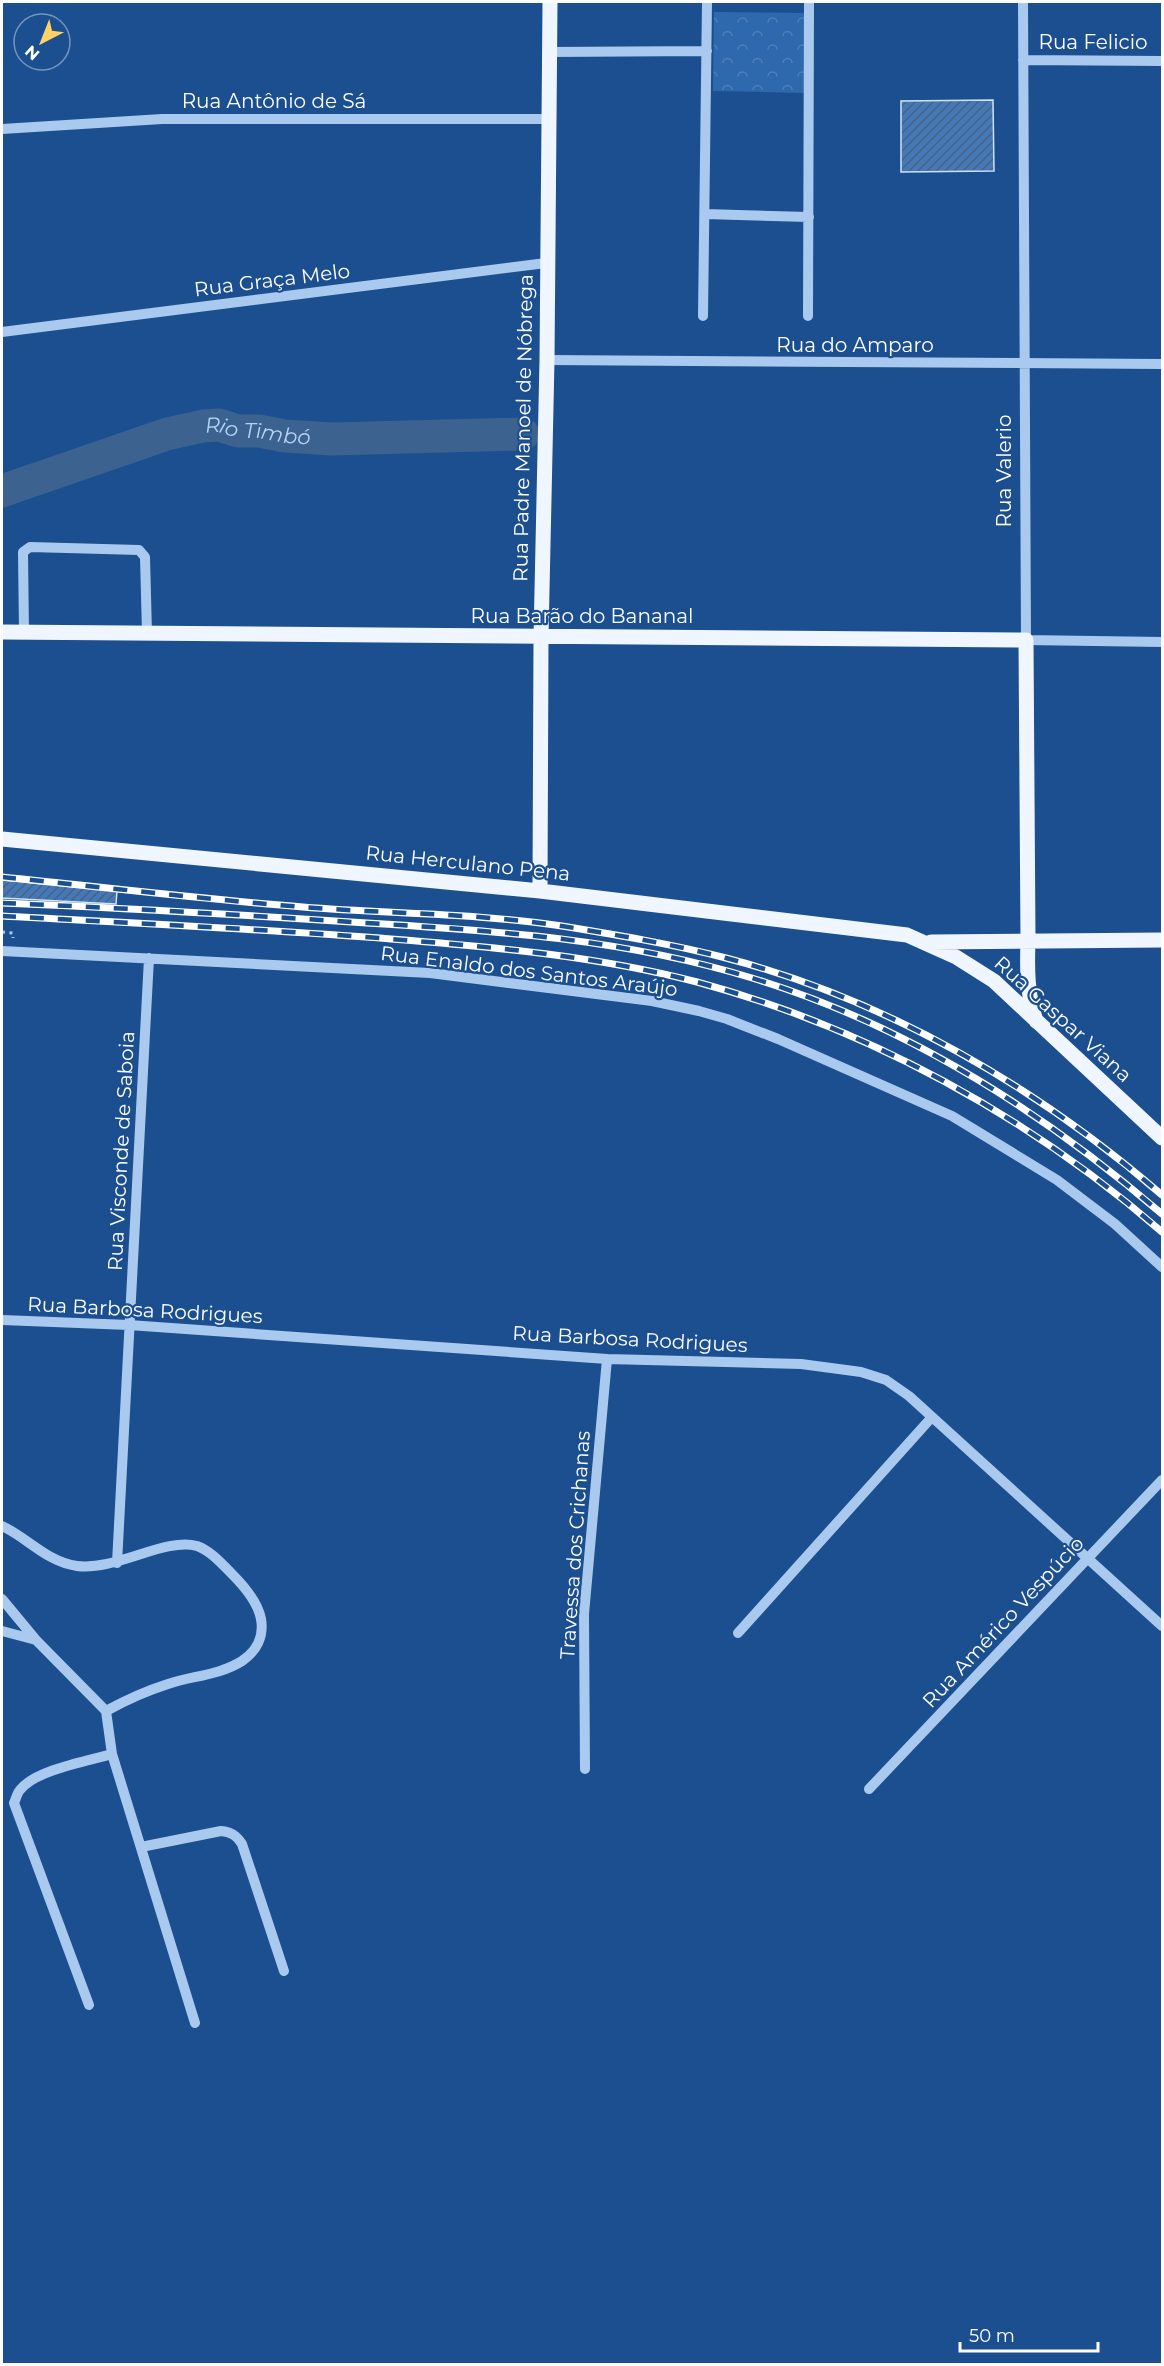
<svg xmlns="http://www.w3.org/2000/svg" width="1164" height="2366" viewBox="0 0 1164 2366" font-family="Montserrat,sans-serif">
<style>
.park{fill:url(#park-crowns)}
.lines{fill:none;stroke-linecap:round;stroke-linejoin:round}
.river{stroke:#3c6290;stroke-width:33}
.building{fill:url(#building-hatch);stroke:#cfe3fa;stroke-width:1.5}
.path{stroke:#a9c9ee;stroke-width:3;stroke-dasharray:3 4.5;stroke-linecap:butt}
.minor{stroke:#a9c9ee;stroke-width:10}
.major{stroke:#f0f6ff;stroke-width:15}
.rail-casing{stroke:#fff;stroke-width:7}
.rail{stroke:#1b4f8f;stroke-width:4.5;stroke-dasharray:14;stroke-linecap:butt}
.labels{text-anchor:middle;stroke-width:4.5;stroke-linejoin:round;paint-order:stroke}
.street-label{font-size:20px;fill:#fff;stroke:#1b4f8f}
.water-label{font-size:21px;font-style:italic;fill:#b5d3f5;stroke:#1b4f8f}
</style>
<defs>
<pattern id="park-crowns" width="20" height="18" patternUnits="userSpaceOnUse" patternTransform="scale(1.5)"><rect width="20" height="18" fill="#2e69ad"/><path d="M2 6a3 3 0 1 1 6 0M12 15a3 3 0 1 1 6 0" fill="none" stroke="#4d80b9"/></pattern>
<pattern id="building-hatch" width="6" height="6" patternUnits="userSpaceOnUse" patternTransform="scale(1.5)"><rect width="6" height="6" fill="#4478b7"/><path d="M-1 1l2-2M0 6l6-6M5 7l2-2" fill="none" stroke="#486282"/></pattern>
</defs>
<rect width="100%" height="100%" fill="#1b4f8f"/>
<path class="park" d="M 714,12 L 805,13 L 804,93 L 713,91 Z"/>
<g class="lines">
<path class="river" id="s1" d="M 2,491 L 167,434 L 203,426 L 219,425 L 238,431 L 259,431 L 285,436 L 332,439 L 523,434"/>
</g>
<path class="building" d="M 993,100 L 994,171 L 901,172 L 901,101 Z
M 2,880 L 117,891 L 116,904 L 2,898 Z"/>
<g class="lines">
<path class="path" d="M 2,932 L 13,933 L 13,938"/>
<path class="minor" d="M 1023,2 L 1026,640 L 1162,642
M 549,52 L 707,51
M 1023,60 L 1162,61
M 2,129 L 162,119 L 547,119
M 705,214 L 809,217
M 703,316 L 707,2
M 808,316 L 809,2
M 2,332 L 546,263
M 547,360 L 1162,364
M 24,633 L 23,552 L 30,547 L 139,550 L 145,557 L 147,633
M 2,951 L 430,973 L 652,1001 L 699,1011 L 727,1019 L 778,1039 L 952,1116 L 1057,1180 L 1115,1224 L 1162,1267
M 2,1320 L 129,1325 L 607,1359 L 801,1364 L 861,1372 L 886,1380 L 909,1396 L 1162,1626
M 2,1526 C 28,1538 47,1562 77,1566 C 116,1571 165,1537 197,1546 C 211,1551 222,1564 232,1574 C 244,1586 258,1603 261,1619 C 264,1636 257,1651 242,1661 C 220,1675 192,1676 168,1684 C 146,1691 126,1700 106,1711
M 117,1563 L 149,958
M 2,1599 L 36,1640 L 106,1711 L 112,1754 L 195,2023
M 2,1631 L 36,1640
M 738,1633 L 932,1417
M 585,1769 L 584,1614 L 607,1359
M 869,1789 L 1162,1480
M 141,1847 L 221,1831 C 231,1832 236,1835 242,1844 L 284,1971
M 89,2005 L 14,1803 C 16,1799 17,1793 20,1790 C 35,1770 88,1761 112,1754"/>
<path class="major" d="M 2,632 L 1026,640 L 1028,941 C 1027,969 1027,994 1036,1021
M 2,839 L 540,891 L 907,935 L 956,957 L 994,981 L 1162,1138
M 540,891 L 541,637 L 547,360 L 550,2
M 931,942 L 1162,940"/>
<defs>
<path id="rail" d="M 2,877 C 102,887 202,899 303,907 C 389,914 477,913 562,926 C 617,935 672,944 726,958 C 887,1000 1037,1087 1162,1195
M 2,903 C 123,908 245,915 367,923 C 499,931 624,939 752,978 C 904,1024 1042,1111 1162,1214
M 2,916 C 131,923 261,929 391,939 C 494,947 597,956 697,982 C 867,1028 1030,1117 1162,1232"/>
</defs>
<use href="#rail" class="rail-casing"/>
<use href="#rail" class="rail"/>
</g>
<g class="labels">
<g class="street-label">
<text x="1093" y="49">Rua Felicio</text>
<text x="274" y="108">Rua Antônio de Sá</text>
<text transform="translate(272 280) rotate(-7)" y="7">Rua Graça Melo</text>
<text x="855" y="352">Rua do Amparo</text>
<text transform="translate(523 428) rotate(-89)" y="7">Rua Padre Manoel de Nóbrega</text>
<text transform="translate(1004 471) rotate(-90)" y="7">Rua Valerio</text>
<text x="582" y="623">Rua Barão do Bananal</text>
<text transform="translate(468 863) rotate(6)" y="7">Rua Herculano Pena</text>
<text transform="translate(529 971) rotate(7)" y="7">Rua Enaldo dos Santos Araújo</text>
<text transform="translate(1063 1019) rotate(42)" y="7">Rua Gaspar Viana</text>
<text transform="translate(121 1151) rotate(-87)" y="7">Rua Visconde de Saboia</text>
<text transform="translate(145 1310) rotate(3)" y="7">Rua Barbosa Rodrigues</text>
<text transform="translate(630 1339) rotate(3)" y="7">Rua Barbosa Rodrigues</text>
<text transform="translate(575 1545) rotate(-86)" y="7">Travessa dos Crichanas</text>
<text transform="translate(1003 1622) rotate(-47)" y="7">Rua Américo Vespúcio</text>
</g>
<g class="water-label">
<text dy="7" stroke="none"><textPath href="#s1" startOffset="267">Rio Timbó</textPath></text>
</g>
</g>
<rect width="1164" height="2366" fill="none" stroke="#ffffff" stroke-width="6"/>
<g transform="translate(42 42) rotate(222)"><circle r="28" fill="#1b4f8f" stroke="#7695bc" stroke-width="1.5"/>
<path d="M0-4.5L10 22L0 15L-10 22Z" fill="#ffd166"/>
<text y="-9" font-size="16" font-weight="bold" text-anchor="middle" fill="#ffffff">N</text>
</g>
<path d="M960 2342v9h138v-9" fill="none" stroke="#ffffff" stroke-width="3"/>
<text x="969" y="2342" font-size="18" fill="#ffffff" stroke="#1b4f8f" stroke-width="4.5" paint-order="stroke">50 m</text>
</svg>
